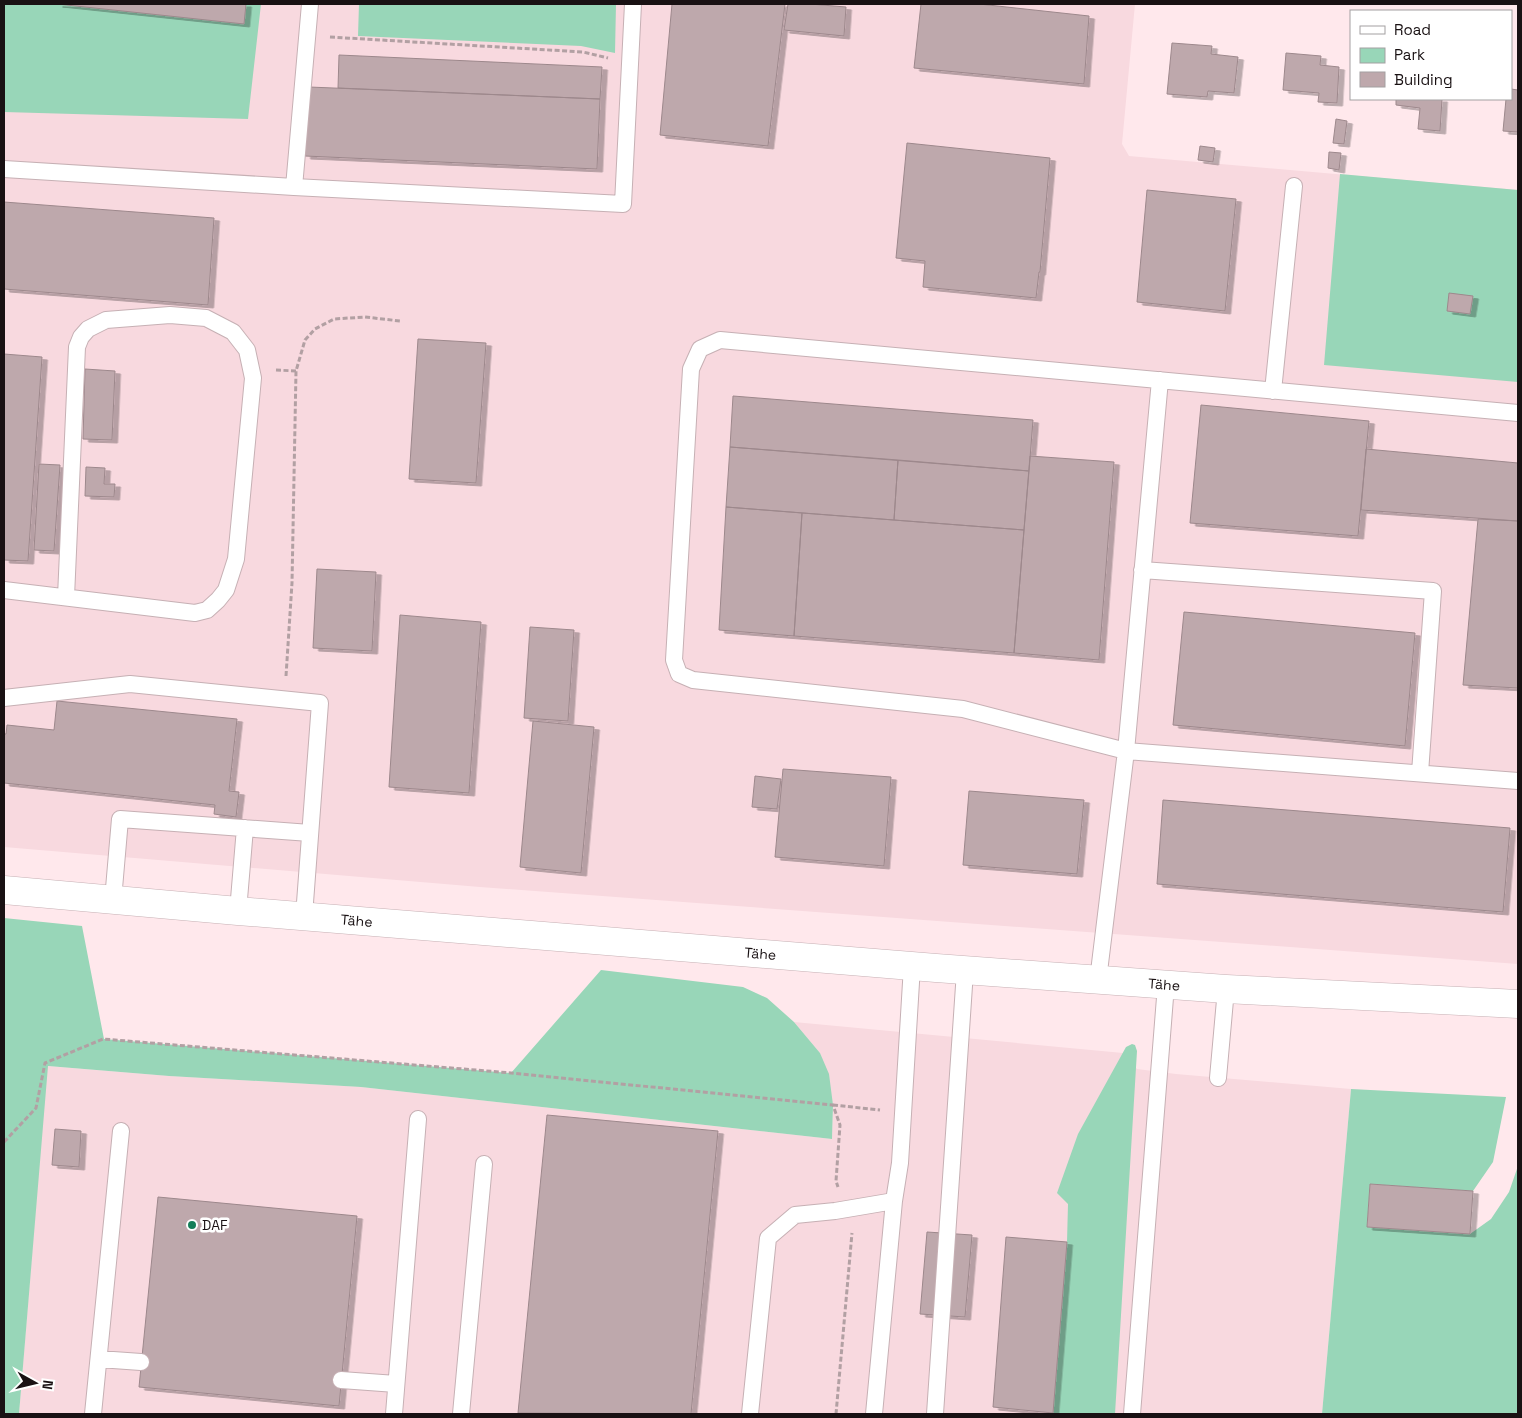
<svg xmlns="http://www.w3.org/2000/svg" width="1522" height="1418" viewBox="0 0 1522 1418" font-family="'Space Grotesk',sans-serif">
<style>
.built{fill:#f8d9df}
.green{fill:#98d6b8}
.building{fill:#bea8ac;stroke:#9d888c;filter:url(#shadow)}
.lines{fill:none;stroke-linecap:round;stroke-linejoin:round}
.service-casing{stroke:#c6b0b4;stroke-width:18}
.minor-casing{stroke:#c6b0b4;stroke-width:29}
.path{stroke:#b2a0a3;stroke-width:3;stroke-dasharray:5 2.5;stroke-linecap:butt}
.service{stroke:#fff;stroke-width:16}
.minor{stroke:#fff;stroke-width:28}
.poi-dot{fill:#157e59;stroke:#fff;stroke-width:2}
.labels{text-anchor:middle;stroke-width:5;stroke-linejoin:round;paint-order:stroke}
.street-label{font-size:14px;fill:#191113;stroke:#fff}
.poi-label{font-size:14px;fill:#191113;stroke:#fff;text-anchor:start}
</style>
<defs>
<filter id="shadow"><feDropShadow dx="5.5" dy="3" stdDeviation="0" flood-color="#0004"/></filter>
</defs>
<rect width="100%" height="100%" fill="#ffe8ec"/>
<path class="built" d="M 4,4 L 1135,4 L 1122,144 L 1129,156 L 1518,190 L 1518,964 L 480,887 L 4,847 Z
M 794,1022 L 1123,1053 L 1137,1069 L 1176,1074 L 1351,1089 L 1322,1414 L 19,1414 L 47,1066 L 169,1076 L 361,1087 L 832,1139 L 833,1105 L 820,1053 Z"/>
<path class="green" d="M 4,4 L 261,4 L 248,119 L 4,112 Z
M 359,4 L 616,4 L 615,53 L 581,46 L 358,36 Z
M 1340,174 L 1518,190 L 1518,382 L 1324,365 Z
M 4,918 L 82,926 L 104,1039 L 511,1073 L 601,970 L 743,987 L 767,998 L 794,1022 L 820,1053 L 829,1074 L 833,1105 L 832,1139 L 361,1087 L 169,1076 L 48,1066 L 19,1414 L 4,1414 Z
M 1132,1044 L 1135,1045 L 1137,1051 L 1115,1414 L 1067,1414 L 1053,1413 L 1067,1242 L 1068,1204 L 1057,1193 L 1078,1134 L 1126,1047 Z
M 1351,1089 L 1506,1097 L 1493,1162 L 1473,1191 L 1370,1184 L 1367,1227 L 1470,1234 L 1491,1219 L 1509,1192 L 1518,1166 L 1518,1414 L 1322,1414 Z"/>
<path class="building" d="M 57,4 L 246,4 L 244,24 Z
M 672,4 L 785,4 L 768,146 L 660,135 Z
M 788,4 L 810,4 L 846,7 L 844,36 L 784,30 Z
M 921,4 L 979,4 L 1089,16 L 1084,84 L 914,68 Z
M 1172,43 L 1212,46 L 1211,54 L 1238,57 L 1234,93 L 1208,91 L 1207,97 L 1167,94 Z
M 1286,53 L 1321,56 L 1320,65 L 1339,67 L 1337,103 L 1318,102 L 1319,93 L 1283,90 Z
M 339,55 L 602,67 L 600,99 L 338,88 Z
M 309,87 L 600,99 L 597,169 L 305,156 Z
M 1511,89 L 1518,90 L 1518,132 L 1503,131 L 1506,99 L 1511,99 Z
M 1396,99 L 1442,99 L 1440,131 L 1418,129 L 1420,108 L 1396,105 Z
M 1336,119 L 1347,121 L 1344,144 L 1333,143 Z
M 907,143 L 1050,158 L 1040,272 L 1039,272 L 1036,298 L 923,287 L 925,261 L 896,258 Z
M 1200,146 L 1215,148 L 1213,162 L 1198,160 Z
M 1329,152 L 1341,153 L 1339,170 L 1328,168 Z
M 1147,190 L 1236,199 L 1225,311 L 1137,302 Z
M 4,202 L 214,218 L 208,305 L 4,289 Z
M 1449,293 L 1473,296 L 1470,314 L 1447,311 Z
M 418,339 L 486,343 L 476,483 L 409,479 Z
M 4,354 L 42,357 L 28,561 L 4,560 Z
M 85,369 L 115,371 L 112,440 L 83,439 Z
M 733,396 L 1033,420 L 1029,471 L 730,447 Z
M 1201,405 L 1369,421 L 1358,536 L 1190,523 Z
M 730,447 L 898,460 L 894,520 L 726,507 Z
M 1366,449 L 1518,463 L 1518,521 L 1361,510 Z
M 1030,456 L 1114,462 L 1099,660 L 1014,653 Z
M 898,460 L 1029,471 L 1024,530 L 894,520 Z
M 39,464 L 60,465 L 54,551 L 34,550 Z
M 86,467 L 105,468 L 104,484 L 115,484 L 114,497 L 85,496 Z
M 726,507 L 802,513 L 794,636 L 719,630 Z
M 802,513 L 1024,530 L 1014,653 L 794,636 Z
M 1478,519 L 1518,521 L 1518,688 L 1463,685 Z
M 317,569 L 376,572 L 372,651 L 313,648 Z
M 1184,612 L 1415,633 L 1405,746 L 1173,725 Z
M 400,615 L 481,622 L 469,793 L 389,787 Z
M 530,627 L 574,630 L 568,721 L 524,718 Z
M 57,701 L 237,719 L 229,791 L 239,792 L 236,817 L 214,814 L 215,805 L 4,783 L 4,734 L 6,734 L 7,725 L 54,730 Z
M 533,721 L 594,727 L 581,873 L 520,867 Z
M 783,769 L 891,777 L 884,866 L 775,857 Z
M 755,776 L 781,779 L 777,809 L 752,807 Z
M 969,791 L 1084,800 L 1077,874 L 963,865 Z
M 1163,800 L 1510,828 L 1503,912 L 1157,884 Z
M 547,1115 L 718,1131 L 691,1414 L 518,1413 Z
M 55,1129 L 81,1131 L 79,1167 L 52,1165 Z
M 1370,1184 L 1473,1191 L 1470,1234 L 1367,1227 Z
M 158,1197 L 357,1216 L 339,1406 L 139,1387 Z
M 927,1232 L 972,1235 L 965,1317 L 920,1314 Z
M 1006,1237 L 1067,1242 L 1053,1413 L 993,1407 Z"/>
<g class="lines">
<defs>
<path id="service" d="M 4,169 L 294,187 L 623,204 L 633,4
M 294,187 L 310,4
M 1273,391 L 1294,186
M 1518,413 L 720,340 L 700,349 L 691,369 L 674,660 L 679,674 L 693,680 L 963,709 L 1126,751 L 1518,781
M 1142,570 L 1433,591 L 1420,773
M 4,590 L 195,613 L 207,610 L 218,600 L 226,590 L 236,559 L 253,378 L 247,350 L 233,332 L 206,318 L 170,315 L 106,320 L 88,329 L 81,337 L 77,347 L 66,597
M 4,698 L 130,684 L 320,703 L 304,916
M 113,900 L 120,819 L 310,833
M 238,911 L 245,828
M 1098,980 L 1126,751 L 1160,380
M 1218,1078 L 1226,989
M 99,1359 L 141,1362
M 341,1380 L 396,1384
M 93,1414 L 121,1131
M 394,1414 L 418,1119
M 461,1414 L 484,1164
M 750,1414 L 768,1238 L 795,1215 L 835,1211 L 894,1201
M 874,1414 L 894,1201 L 900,1163 L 912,966
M 935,1414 L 965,971
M 1132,1414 L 1166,985"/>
<g id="minor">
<path id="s1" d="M 4,890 L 238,911 L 936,968 L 1226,989 L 1518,1004"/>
</g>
</defs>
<use href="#service" class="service-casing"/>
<use href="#minor" class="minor-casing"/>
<path class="path" d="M 330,37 L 583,52 L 608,58
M 276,370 L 296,371
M 286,676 L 292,583 L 296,371 L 305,340 L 315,329 L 334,319 L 365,317 L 400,321
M 833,1105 L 880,1110
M 4,1142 L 36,1108 L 45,1063 L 103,1039 L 511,1073 L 833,1105 L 840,1125 L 836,1181 L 838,1187
M 836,1414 L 852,1233"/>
<use href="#service" class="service"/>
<use href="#minor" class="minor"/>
</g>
<circle class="poi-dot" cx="192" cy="1225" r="5"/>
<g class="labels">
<g class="street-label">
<text dy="5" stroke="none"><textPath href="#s1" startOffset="354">Tähe</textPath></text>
<text dy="5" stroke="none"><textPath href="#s1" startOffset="759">Tähe</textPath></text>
<text dy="5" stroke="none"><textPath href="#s1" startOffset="1164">Tähe</textPath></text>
</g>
<g class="poi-label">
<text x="202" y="1230">DAF</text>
</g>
</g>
<rect width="1522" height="1418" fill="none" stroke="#191113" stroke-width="10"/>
<rect x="1350" y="10" width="162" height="90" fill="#ffffff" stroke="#a3a0a1"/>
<rect x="1360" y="26" width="25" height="8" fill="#ffffff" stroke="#a3a0a1"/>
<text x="1394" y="35" font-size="15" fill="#191113">Road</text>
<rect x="1360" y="48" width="25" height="15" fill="#98d6b8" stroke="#a3a0a1"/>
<text x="1394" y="60" font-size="15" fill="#191113">Park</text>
<rect x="1360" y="72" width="25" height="15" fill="#bea8ac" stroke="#a3a0a1"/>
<text x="1394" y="85" font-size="15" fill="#191113">Building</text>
<g transform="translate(35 1383) rotate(98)" stroke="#ffffff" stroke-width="4" paint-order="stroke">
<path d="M0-4L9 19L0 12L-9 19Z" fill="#191113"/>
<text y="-8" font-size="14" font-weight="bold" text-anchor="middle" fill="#191113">N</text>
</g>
</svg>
